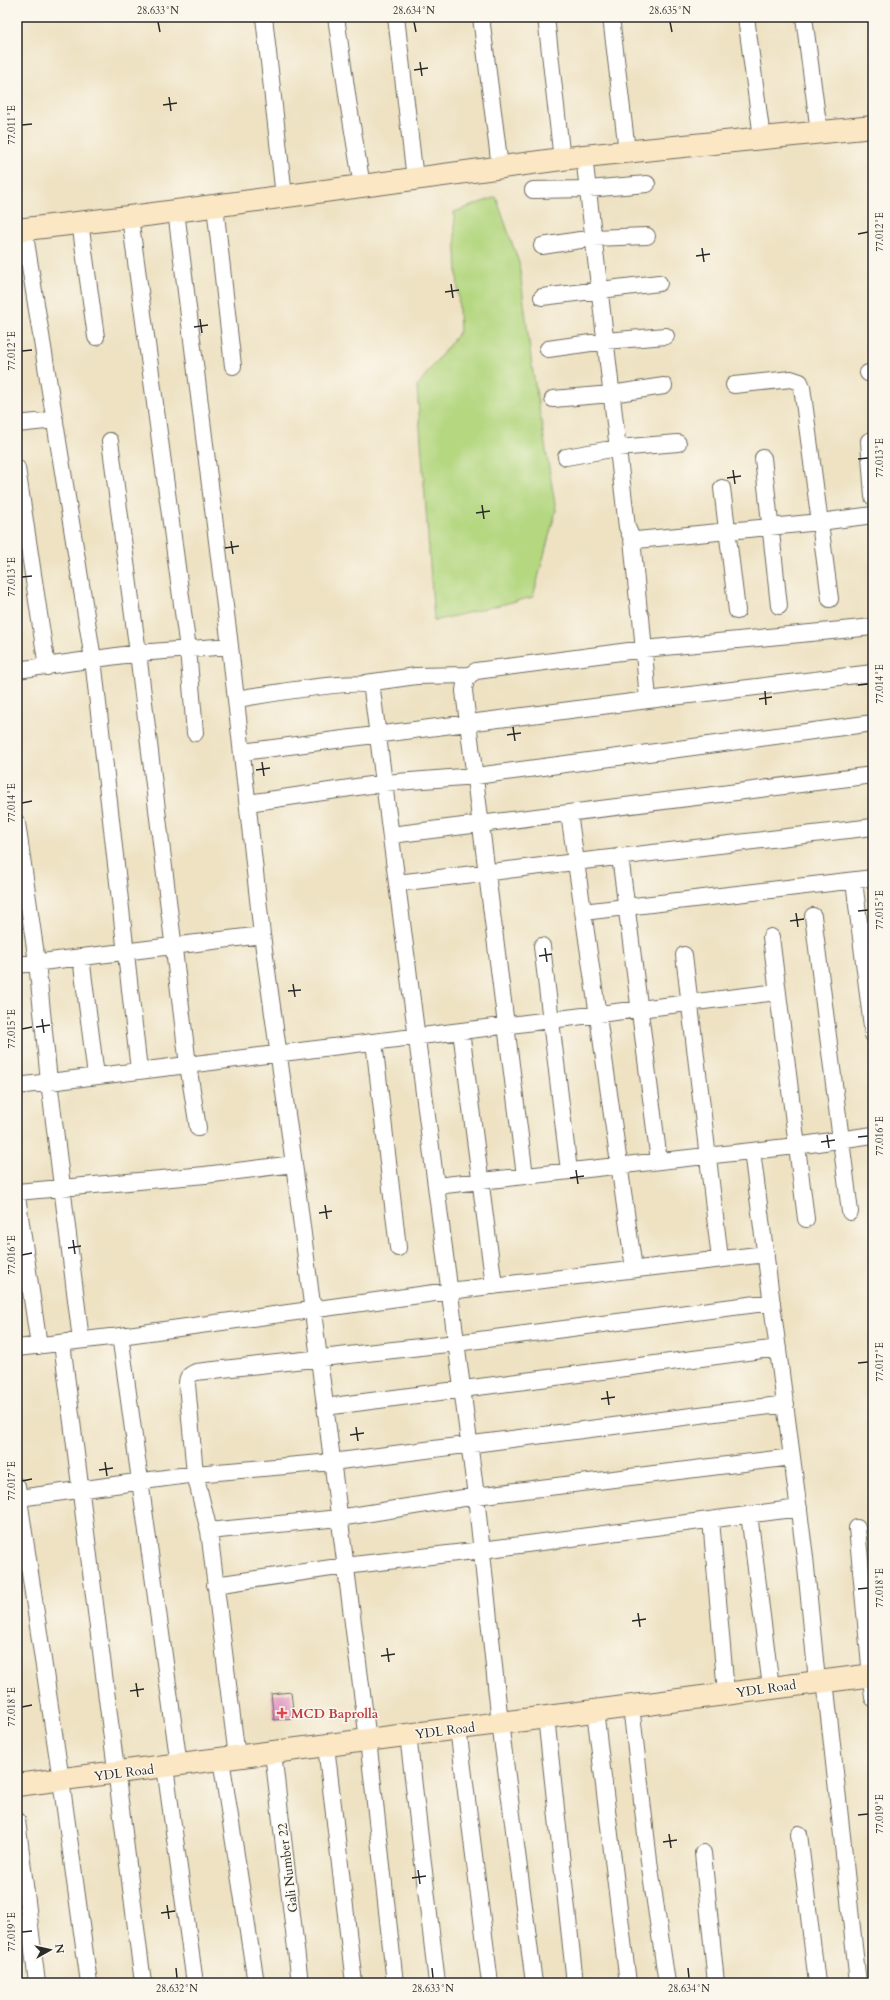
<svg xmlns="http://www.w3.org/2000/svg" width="890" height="2000" viewBox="0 0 890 2000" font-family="Cardo,serif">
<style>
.green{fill:#b4d780;stroke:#708156}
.building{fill:#e197c4}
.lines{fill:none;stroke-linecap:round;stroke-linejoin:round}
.street-casing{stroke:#6f6b60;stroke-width:18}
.secondary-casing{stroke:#6f6b60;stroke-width:24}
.street{stroke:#fff;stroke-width:16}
.secondary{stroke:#fbe7c3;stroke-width:22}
.ticks{fill:none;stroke:#2b2b2b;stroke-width:1.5}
.health-dot{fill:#e0444e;stroke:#fbf7ec;stroke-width:1.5}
.labels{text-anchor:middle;stroke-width:3;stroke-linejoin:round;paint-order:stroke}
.street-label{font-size:13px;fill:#2b2b2b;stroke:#fbf7ec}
.health-label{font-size:13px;font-weight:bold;fill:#be3a42;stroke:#fbf7ec;text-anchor:start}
.neatline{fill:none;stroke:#2b2b2b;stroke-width:1.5}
.ticks-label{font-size:10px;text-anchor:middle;fill:#2b2b2b}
</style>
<rect width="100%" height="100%" fill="#fbf7ec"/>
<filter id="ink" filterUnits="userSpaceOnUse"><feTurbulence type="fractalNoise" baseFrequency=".025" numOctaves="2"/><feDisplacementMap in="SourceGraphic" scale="8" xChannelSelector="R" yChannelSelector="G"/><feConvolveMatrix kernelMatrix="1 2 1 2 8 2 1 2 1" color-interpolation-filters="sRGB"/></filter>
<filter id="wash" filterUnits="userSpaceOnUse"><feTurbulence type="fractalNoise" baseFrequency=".012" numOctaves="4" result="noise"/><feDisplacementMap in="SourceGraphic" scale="16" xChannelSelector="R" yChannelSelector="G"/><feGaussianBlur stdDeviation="0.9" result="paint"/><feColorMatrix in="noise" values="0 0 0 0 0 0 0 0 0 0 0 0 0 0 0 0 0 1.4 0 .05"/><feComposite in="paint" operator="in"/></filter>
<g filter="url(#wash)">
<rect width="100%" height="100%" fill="#eee2c3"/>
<path class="green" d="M 496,197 L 519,263 L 532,366 L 556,510 L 533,597 L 434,621 L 417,386 L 460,331 L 454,212 Z"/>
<g id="blocks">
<path class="building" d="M 291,1692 L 294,1718 L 274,1720 L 271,1694 Z"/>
</g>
</g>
<g filter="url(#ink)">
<use href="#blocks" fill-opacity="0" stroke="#6f6b60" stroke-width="1"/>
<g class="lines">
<defs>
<path id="street" d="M 264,17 L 284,196
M 336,17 L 348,101 L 362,186
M 396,17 L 415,179
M 481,17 L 500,167
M 546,17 L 562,160
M 611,17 L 627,151
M 746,17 L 762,138
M 804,17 L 819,132
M 584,156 L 627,527 L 632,539 L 637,540 L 820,522 L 873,515
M 533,190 L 588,189 L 647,184
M 215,206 L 233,366
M 176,211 L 230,646 L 262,935 L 294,1164 L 368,1740 L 395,1983
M 130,217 L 188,649 L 195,733
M 80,222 L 96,337
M 24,229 L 93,659 L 139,1070
M 542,246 L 593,238 L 647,236
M 542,297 L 659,283
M 548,349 L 605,341 L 666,336
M 868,373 L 873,372
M 734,385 L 791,379 L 800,382 L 802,387 L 830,599
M 553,399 L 611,394 L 664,386
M 17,424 L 55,420
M 110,441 L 138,653 L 188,1065 L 198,1128
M 869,441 L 873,497
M 566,457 L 617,448 L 678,443
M 763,458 L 779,606
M 17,468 L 47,667
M 722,488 L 737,611
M 632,539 L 639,612 L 641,617 L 648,700
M 17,670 L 138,653 L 230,646
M 366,683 L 416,676 L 468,675
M 236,699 C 257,696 356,678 370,686 L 372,690 L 476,1496 L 500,1723 L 534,1983
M 242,752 L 648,700 L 873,673
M 248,803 L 384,783 L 476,776 L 873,723
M 569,813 L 634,1269
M 17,823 L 37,962 L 49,1081 L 81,1340
M 391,835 L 873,775
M 620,856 L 659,1161
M 854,881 L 873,1035
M 397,883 L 873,827
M 583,912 L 873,878
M 813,916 L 850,1212
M 771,937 L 806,1219
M 542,946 L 569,1171
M 684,955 L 720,1259
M 81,957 L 96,1076
M 17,965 L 262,935
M 461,1031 L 494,1286
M 374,1042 L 398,1248
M 17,1086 L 777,992
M 752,1151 L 805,1557 L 817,1681
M 525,1176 L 464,691 C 465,680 467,676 476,671 L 644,649 L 873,627
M 436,1186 L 796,1146 L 873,1135
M 17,1192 L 205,1175 L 294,1164
M 17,1196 L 39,1346
M 113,1337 L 449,1291 L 766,1254
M 62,1343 L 143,1983
M 17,1348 L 110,1337 L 117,1338 L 121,1342 L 179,1765
M 325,1407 L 778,1348
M 17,1486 L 61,1780 L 89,1983
M 19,1498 L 195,1474 L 332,1462 L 786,1404
M 749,1514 L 771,1687
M 711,1520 L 726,1693
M 857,1528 L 873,1698
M 209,1531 L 339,1518 L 476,1496 L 792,1457
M 215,1585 L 345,1566 L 482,1550 L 799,1508
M 825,1680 L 858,1983
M 631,1706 L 649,1861 L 667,1983
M 595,1711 L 628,1983
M 546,1717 L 575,1983
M 458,1728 L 490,1983
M 408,1735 L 437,1983
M 326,1746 L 354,1983
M 273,1753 L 300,1983
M 237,1757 L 209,1531 L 195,1474 L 187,1384 C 187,1377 189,1375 196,1372 L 456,1343 L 772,1302
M 221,1759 L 256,1983
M 165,1767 L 195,1983
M 17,1820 L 37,1983
M 799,1834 L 817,1983
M 703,1853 L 716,1983"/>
<path id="secondary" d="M 17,230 L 146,215 L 584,156 L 873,127
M 17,1785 L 873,1675"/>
</defs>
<use href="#street" class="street-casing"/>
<use href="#secondary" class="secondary-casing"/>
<use href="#street" class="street"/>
<use href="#secondary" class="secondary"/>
</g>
</g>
<path class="ticks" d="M 158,22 L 160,32M 414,22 L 416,32M 670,22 L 672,32M 420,62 L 422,76M 414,70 L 428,68M 169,97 L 171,111M 163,105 L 177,103M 22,125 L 32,124M 858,234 L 868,232M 702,248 L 704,262M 696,256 L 710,254M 451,284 L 453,298M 445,292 L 459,290M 200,319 L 202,333M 194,327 L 208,325M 22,351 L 32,350M 858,459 L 868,458M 733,470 L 735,484M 727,478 L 741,476M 482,505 L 484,519M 476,513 L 490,511M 231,541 L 233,554M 225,548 L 239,546M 22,577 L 32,576M 858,685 L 868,684M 765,691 L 766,705M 759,699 L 772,697M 513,727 L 515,741M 507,735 L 521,733M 262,762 L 264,776M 256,770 L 270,768M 22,803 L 32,801M 858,911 L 868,910M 796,913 L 798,927M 790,921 L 804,919M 545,948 L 547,962M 539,956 L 552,954M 293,984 L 295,997M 288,991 L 301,990M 42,1019 L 44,1033M 36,1027 L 50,1025M 22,1029 L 32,1027M 827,1135 L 829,1148M 858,1137 L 868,1136M 821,1142 L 835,1140M 576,1170 L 578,1184M 570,1178 L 584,1176M 325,1205 L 327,1219M 319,1213 L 332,1211M 73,1240 L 75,1254M 68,1248 L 81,1246M 22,1255 L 32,1253M 858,1363 L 868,1362M 607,1391 L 609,1405M 601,1399 L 615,1397M 356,1427 L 358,1441M 350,1435 L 364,1433M 105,1462 L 107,1476M 99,1470 L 113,1468M 22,1481 L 32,1479M 858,1589 L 868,1588M 638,1613 L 640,1627M 632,1621 L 646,1619M 387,1648 L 389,1662M 381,1656 L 395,1654M 136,1683 L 138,1697M 130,1691 L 144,1689M 22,1707 L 32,1705M 858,1815 L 868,1814M 669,1834 L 671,1848M 663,1842 L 677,1840M 418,1870 L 420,1884M 412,1878 L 426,1876M 167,1905 L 169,1919M 161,1913 L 175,1911M 22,1932 L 32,1931M 176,1968 L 177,1978M 432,1968 L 433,1978M 688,1968 L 689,1978"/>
<path class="health-dot" d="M280 1707h4v4h4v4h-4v4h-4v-4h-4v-4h4z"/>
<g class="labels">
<g class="street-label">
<text transform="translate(766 1688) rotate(-8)" y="5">YDL Road</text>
<text transform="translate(445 1730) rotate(-7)" y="5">YDL Road</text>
<text transform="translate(124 1772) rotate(-7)" y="5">YDL Road</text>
<text transform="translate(287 1868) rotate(-97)" y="5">Gali Number 22</text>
</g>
<g class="health-label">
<text x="291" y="1718">MCD Baprolla</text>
</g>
</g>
<rect width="890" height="2000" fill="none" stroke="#fbf7ec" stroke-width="44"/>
<g transform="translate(50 1950) rotate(82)" stroke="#fbf7ec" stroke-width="3" paint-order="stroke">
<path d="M0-3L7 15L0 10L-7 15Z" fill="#2b2b2b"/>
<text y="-6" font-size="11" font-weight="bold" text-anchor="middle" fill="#2b2b2b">N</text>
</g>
<rect x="22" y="22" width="846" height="1956" class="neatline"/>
<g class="ticks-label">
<text x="158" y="14">28.633°N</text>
<text x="414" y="14">28.634°N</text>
<text x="670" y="14">28.635°N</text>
<text transform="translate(11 125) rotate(-90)" y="4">77.011°E</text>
<text transform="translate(879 232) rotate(-90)" y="4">77.012°E</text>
<text transform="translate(11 351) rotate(-90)" y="4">77.012°E</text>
<text transform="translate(879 458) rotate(-90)" y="4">77.013°E</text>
<text transform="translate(11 577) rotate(-90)" y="4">77.013°E</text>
<text transform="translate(879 684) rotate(-90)" y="4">77.014°E</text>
<text transform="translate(11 803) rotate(-90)" y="4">77.014°E</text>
<text transform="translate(879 910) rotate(-90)" y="4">77.015°E</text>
<text transform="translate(11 1029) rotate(-90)" y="4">77.015°E</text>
<text transform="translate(879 1136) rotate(-90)" y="4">77.016°E</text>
<text transform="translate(11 1255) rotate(-90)" y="4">77.016°E</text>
<text transform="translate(879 1362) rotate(-90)" y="4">77.017°E</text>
<text transform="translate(11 1481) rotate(-90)" y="4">77.017°E</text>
<text transform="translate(879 1588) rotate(-90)" y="4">77.018°E</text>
<text transform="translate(11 1707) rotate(-90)" y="4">77.018°E</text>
<text transform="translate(879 1814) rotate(-90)" y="4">77.019°E</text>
<text transform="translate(11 1932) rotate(-90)" y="4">77.019°E</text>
<text x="177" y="1992">28.632°N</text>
<text x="433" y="1992">28.633°N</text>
<text x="689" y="1992">28.634°N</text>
</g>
</svg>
